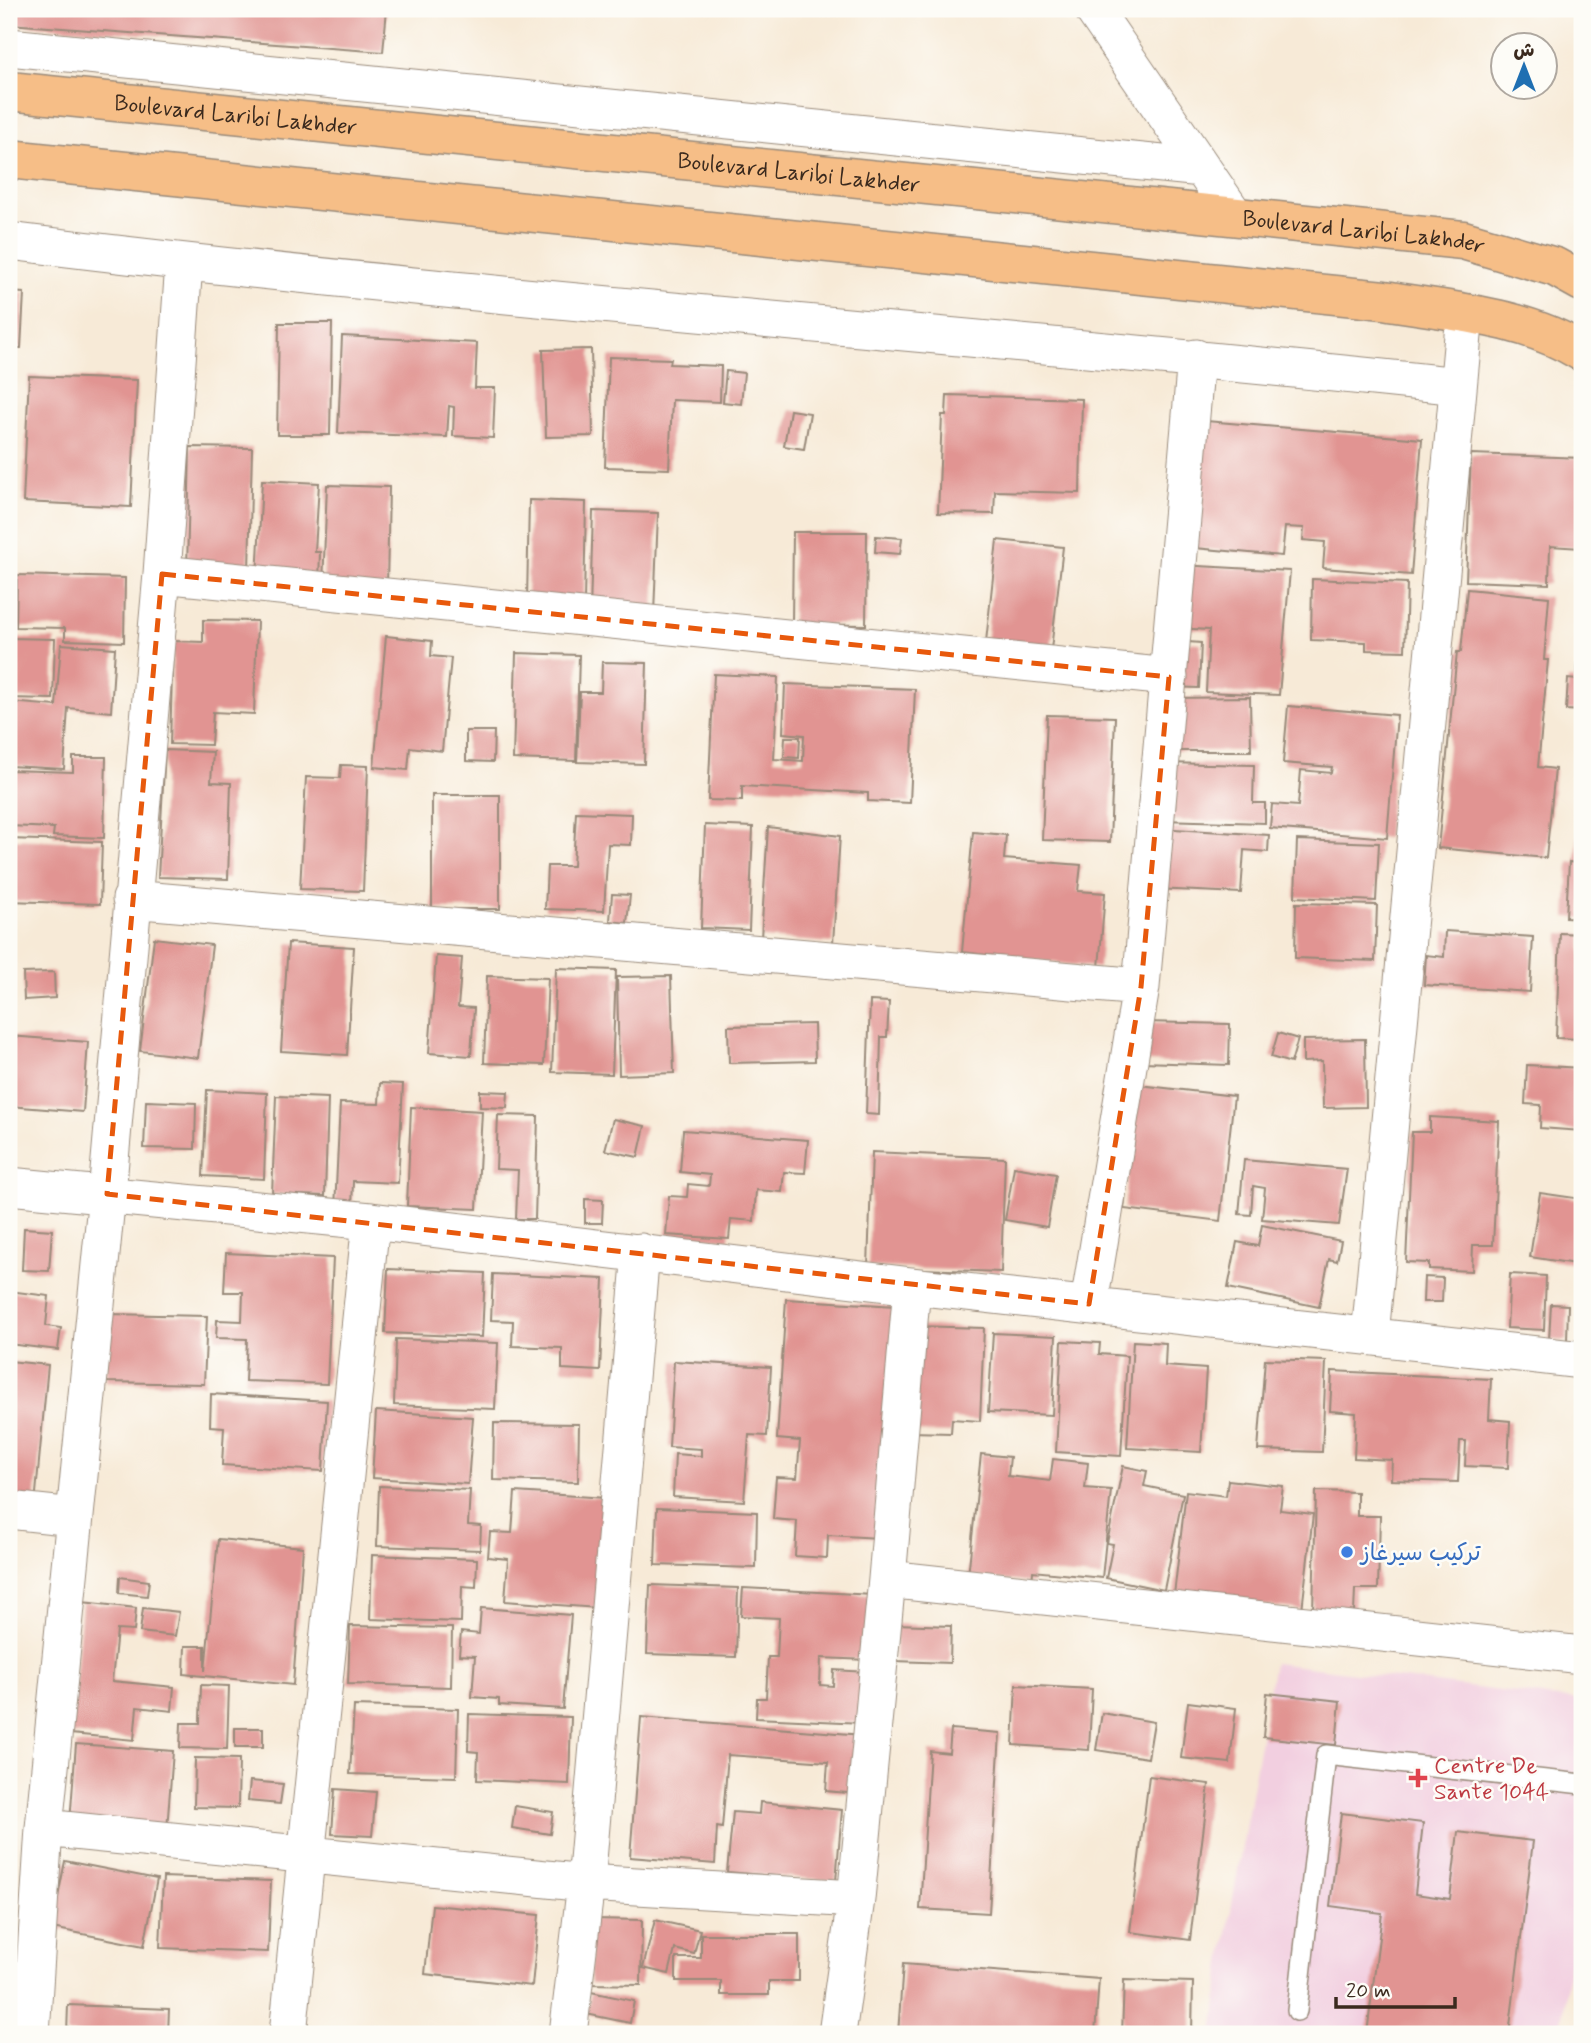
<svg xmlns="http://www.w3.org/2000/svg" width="1591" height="2043" viewBox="0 0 1591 2043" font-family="Mynerve,'Playpen Sans Arabic',sans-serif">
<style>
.built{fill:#f2cfe0}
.building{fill:#e19492}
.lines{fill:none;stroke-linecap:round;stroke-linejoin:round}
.lane-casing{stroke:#998a7a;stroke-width:22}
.street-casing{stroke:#998a7a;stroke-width:39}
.primary-casing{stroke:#998a7a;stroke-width:41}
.lane{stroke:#fff;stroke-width:19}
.street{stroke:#fff;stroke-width:37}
.primary{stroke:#f6be87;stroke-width:38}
.marked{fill:none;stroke:#e8590c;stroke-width:5;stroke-dasharray:14 9;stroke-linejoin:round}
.shop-dot{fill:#3f7fe0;stroke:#fdfcf7;stroke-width:2.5}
.health-dot{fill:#e0444e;stroke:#fdfcf7;stroke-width:2.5}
.labels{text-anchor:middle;stroke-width:5;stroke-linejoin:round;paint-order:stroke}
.street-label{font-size:23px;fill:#3b2a1e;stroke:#fdfcf7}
.shop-label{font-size:23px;fill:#366cbe;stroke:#fdfcf7;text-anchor:start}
.health-label{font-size:23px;fill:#be3a42;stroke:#fdfcf7;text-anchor:start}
</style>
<rect width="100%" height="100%" fill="#fdfcf7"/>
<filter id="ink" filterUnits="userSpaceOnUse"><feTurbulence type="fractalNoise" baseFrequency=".0143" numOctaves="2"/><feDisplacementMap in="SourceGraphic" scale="14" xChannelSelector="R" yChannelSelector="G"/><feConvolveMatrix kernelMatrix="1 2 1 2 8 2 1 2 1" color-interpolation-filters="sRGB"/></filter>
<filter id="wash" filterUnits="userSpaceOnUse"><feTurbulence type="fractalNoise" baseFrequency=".00686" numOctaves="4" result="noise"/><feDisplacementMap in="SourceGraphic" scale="28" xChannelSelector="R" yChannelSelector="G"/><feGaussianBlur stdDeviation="1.57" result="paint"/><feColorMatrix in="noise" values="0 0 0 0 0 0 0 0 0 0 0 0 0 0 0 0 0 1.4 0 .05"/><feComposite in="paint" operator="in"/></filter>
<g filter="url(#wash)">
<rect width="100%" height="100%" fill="#f7ead7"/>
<path class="built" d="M 1274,1663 L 1582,1701 L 1582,1854 L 1561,2034 L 1213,2034 L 1222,1962 Z"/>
<g id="blocks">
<path class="building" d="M 9,9 L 387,9 L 383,52 L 9,24 Z
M 9,292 L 24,293 L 21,348 L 9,348 Z
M 279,323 L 332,323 L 330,435 L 277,435 Z
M 342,336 L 477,343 L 475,388 L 495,388 L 493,438 L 453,436 L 454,407 L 449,406 L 447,437 L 338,433 Z
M 591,349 L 593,436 L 546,437 L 543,350 Z
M 609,357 L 671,359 L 670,364 L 721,366 L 720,402 L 672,400 L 669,469 L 605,467 Z
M 726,371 L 744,373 L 741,404 L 723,402 Z
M 29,376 L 137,380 L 131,507 L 23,502 Z
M 947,395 L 1082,399 L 1080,493 L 995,491 L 994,514 L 938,513 L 942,415 L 946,415 Z
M 790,410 L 810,413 L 804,449 L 784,446 Z
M 1194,420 L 1422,439 L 1411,575 L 1323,568 L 1325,542 L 1303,540 L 1304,528 L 1285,527 L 1282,556 L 1184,547 Z
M 190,447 L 252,448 L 249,571 L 187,570 Z
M 1471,454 L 1582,458 L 1581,548 L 1550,546 L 1549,584 L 1466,581 Z
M 262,480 L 319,483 L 315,552 L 320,552 L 319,581 L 257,579 Z
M 327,485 L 389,487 L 387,587 L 323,585 Z
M 529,500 L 586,502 L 584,603 L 527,601 Z
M 593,511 L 658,513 L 654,614 L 590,612 Z
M 793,532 L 867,532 L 866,625 L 792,624 Z
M 876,536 L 902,538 L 900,554 L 875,552 Z
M 997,540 L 1063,547 L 1050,658 L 985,651 Z
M 1180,565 L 1290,571 L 1279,695 L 1206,692 L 1209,630 L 1177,628 Z
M 17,575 L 125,578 L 124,642 L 65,640 L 65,628 L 16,627 Z
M 1312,579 L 1407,583 L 1405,651 L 1366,650 L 1366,642 L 1311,640 Z
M 1467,589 L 1549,597 L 1544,660 L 1548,660 L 1538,767 L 1555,769 L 1546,858 L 1438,848 L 1457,652 L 1461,652 Z
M 203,620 L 257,621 L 254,714 L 213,712 L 211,745 L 170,744 L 173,641 L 203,642 Z
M 1579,621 L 1582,621 L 1582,711 L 1566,710 L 1568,679 L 1577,680 Z
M 386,636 L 432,641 L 431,656 L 451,658 L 442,751 L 410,747 L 408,770 L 374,767 Z
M 9,638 L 55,639 L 53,699 L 9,698 Z
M 1174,641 L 1201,643 L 1199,688 L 1171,687 Z
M 61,644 L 115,648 L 111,712 L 68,708 L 64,769 L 9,766 L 10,702 L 56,706 Z
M 516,653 L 579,655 L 576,761 L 513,759 Z
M 602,662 L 647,663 L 644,764 L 577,762 L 580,692 L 601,692 Z
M 714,674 L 778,677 L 774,759 L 803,761 L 804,735 L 783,733 L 785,684 L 915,689 L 910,803 L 868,801 L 868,793 L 742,786 L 742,801 L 708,800 Z
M 1250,697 L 1251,751 L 1173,751 L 1172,698 Z
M 1288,706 L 1397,715 L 1387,838 L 1270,828 L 1272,804 L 1298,806 L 1301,770 L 1331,773 L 1332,767 L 1283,763 Z
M 1047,715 L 1115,717 L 1110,842 L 1042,840 Z
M 466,731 L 494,731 L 493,762 L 466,761 Z
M 785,737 L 800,737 L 799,758 L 784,757 Z
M 165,750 L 213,752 L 211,782 L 231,783 L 228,879 L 158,877 Z
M 73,757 L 106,757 L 104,838 L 53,836 L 54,828 L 9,826 L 9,770 L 73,772 Z
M 1163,763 L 1254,765 L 1253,803 L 1265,803 L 1265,823 L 1161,820 Z
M 341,765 L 368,766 L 363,891 L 300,889 L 306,777 L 340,778 Z
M 432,795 L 500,795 L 500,909 L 432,909 Z
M 576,812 L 632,814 L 631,845 L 608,844 L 604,911 L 545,909 L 547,866 L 573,866 Z
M 1579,820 L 1582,820 L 1582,918 L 1566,917 L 1569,862 L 1576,863 Z
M 705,825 L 753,827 L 749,930 L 701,928 Z
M 768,827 L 840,836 L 833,943 L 761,938 Z
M 1158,828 L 1269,835 L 1268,852 L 1244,850 L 1241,893 L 1155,889 Z
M 973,832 L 1006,835 L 1004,859 L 1081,865 L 1078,891 L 1105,893 L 1099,968 L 962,952 Z
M 9,839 L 102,842 L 100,904 L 9,901 Z
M 1297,840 L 1379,843 L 1376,901 L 1295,897 Z
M 612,894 L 630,895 L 627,923 L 610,921 Z
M 1296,903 L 1377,905 L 1375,961 L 1295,958 Z
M 1445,931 L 1533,937 L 1530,992 L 1424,985 L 1426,955 L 1444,957 Z
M 1560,933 L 1582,934 L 1582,1039 L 1556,1038 Z
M 154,938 L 212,945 L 198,1058 L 140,1051 Z
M 288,943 L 354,947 L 347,1055 L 281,1051 Z
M 436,956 L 462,958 L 458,1007 L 474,1008 L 471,1056 L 429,1053 Z
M 556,968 L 616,970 L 612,1074 L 552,1072 Z
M 54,972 L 55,998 L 24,1000 L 23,973 Z
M 487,976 L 548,978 L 544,1065 L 484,1063 Z
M 671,976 L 674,1073 L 619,1075 L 617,977 Z
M 870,1001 L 889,1002 L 887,1037 L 881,1037 L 879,1115 L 866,1114 Z
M 1144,1022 L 1230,1024 L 1229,1065 L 1143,1062 Z
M 814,1024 L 815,1061 L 729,1063 L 728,1026 Z
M 1278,1033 L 1298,1039 L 1291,1063 L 1271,1057 Z
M 9,1036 L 88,1042 L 83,1112 L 9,1106 Z
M 1365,1039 L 1366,1107 L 1323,1108 L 1322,1061 L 1303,1062 L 1303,1040 Z
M 1527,1065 L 1582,1068 L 1582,1131 L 1540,1128 L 1541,1105 L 1525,1104 Z
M 380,1083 L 403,1084 L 398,1183 L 353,1181 L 352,1209 L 335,1209 L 340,1103 L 379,1104 Z
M 1139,1085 L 1234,1096 L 1220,1221 L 1124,1209 Z
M 207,1090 L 267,1093 L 264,1179 L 203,1176 Z
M 480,1091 L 508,1092 L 507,1108 L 480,1107 Z
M 276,1096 L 328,1098 L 325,1196 L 272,1194 Z
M 146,1101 L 196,1103 L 195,1149 L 144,1148 Z
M 411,1107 L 482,1111 L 477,1209 L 407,1206 Z
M 498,1115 L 538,1116 L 535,1219 L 516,1219 L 518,1170 L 496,1169 Z
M 1430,1117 L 1499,1121 L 1493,1245 L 1473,1245 L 1472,1271 L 1429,1269 L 1429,1263 L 1406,1262 L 1412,1132 L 1430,1132 Z
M 613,1119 L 645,1126 L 638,1157 L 605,1150 Z
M 683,1130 L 808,1140 L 805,1173 L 784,1172 L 782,1192 L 756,1190 L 754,1221 L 731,1219 L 729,1239 L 666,1235 L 669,1196 L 687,1197 L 688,1184 L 709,1186 L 710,1175 L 680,1172 Z
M 872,1152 L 1005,1158 L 1001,1272 L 868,1267 Z
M 1244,1160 L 1347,1169 L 1339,1225 L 1262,1219 L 1265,1188 L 1253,1186 L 1251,1215 L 1239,1214 Z
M 1014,1167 L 1056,1174 L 1047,1227 L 1005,1220 Z
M 1540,1193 L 1582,1199 L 1582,1265 L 1530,1257 Z
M 585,1199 L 603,1200 L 602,1223 L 585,1223 Z
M 1262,1225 L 1341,1241 L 1337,1261 L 1329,1259 L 1319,1307 L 1228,1288 L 1237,1242 L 1258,1246 Z
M 24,1228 L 52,1230 L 49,1271 L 22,1270 Z
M 226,1253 L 333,1258 L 327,1384 L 245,1381 L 247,1339 L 216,1338 L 217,1320 L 242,1321 L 243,1292 L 224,1292 Z
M 388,1269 L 485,1273 L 482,1337 L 385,1333 Z
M 493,1274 L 604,1279 L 600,1371 L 562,1369 L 562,1348 L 512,1346 L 513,1321 L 491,1320 Z
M 1510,1274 L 1546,1276 L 1544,1330 L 1507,1328 Z
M 1424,1277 L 1443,1278 L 1442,1302 L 1423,1302 Z
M 9,1291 L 49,1296 L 46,1326 L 61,1328 L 58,1350 L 9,1344 Z
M 786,1299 L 895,1306 L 879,1538 L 828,1535 L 827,1558 L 795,1556 L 797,1521 L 773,1519 L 776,1477 L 797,1478 L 800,1441 L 777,1439 Z
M 1551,1304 L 1568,1305 L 1567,1341 L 1549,1340 Z
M 108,1314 L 207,1316 L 204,1384 L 106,1382 Z
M 915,1326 L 984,1328 L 980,1421 L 952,1419 L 951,1433 L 910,1432 Z
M 993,1333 L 1056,1336 L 1052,1415 L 988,1412 Z
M 396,1339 L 498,1343 L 495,1409 L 394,1405 Z
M 1062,1341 L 1100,1343 L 1099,1354 L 1127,1356 L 1121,1456 L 1056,1452 Z
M 1133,1341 L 1166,1343 L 1165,1366 L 1206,1369 L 1201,1452 L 1127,1448 Z
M 1265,1359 L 1326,1361 L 1322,1452 L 1258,1450 Z
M 9,1361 L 48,1365 L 35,1504 L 9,1501 Z
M 674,1361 L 771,1367 L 767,1436 L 749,1435 L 744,1501 L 673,1497 L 675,1454 L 701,1456 L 701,1449 L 669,1447 Z
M 1332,1371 L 1491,1379 L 1489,1419 L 1510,1421 L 1508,1468 L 1465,1466 L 1466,1441 L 1460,1441 L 1458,1482 L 1391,1480 L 1392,1460 L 1354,1458 L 1356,1413 L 1330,1411 Z
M 211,1394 L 327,1401 L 323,1471 L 222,1465 L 224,1427 L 210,1426 Z
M 376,1411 L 473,1417 L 468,1484 L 372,1478 Z
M 494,1423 L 579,1424 L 578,1482 L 493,1480 Z
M 981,1454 L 1010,1457 L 1008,1476 L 1050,1481 L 1053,1459 L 1088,1463 L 1085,1488 L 1111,1490 L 1102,1578 L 1033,1571 L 1032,1583 L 968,1576 Z
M 1123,1466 L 1147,1471 L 1144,1486 L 1183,1494 L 1164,1590 L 1106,1578 L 1113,1544 L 1107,1543 Z
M 1228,1480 L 1283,1486 L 1280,1510 L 1313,1514 L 1302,1610 L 1174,1595 L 1186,1491 L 1226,1496 Z
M 379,1486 L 470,1490 L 468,1525 L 481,1526 L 480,1550 L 377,1546 Z
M 1316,1491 L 1357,1492 L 1357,1516 L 1380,1516 L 1378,1589 L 1355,1589 L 1354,1613 L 1313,1612 Z
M 515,1492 L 606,1498 L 597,1608 L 505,1601 L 508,1559 L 488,1557 L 490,1532 L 512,1533 Z
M 657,1508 L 757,1512 L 756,1568 L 655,1565 Z
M 218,1539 L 303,1547 L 293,1685 L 184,1674 L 185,1646 L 205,1646 L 205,1671 Z
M 372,1555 L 477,1559 L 476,1587 L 462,1586 L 461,1622 L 370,1619 Z
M 120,1577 L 149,1581 L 147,1596 L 119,1593 Z
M 650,1585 L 738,1588 L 736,1657 L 647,1654 Z
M 743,1588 L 873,1595 L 869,1660 L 821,1658 L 820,1685 L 833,1686 L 834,1670 L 866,1672 L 863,1723 L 756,1718 L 757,1698 L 766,1698 L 768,1657 L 777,1657 L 779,1618 L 741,1616 Z
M 82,1602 L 136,1608 L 134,1631 L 117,1630 L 112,1681 L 174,1687 L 172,1711 L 137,1707 L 134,1740 L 71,1734 Z
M 143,1608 L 179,1612 L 175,1636 L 140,1632 Z
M 481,1608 L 571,1615 L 563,1709 L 499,1705 L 499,1699 L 472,1697 L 475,1656 L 459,1655 L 461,1632 L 479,1634 Z
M 896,1624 L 951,1626 L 950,1663 L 895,1661 Z
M 350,1626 L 452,1628 L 451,1687 L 348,1684 Z
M 201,1685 L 229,1686 L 227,1749 L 180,1748 L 181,1723 L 200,1723 Z
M 1016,1685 L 1092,1689 L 1089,1750 L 1013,1745 Z
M 1267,1693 L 1340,1701 L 1336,1745 L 1263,1737 Z
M 1188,1702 L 1236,1708 L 1230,1763 L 1181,1758 Z
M 354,1706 L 458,1709 L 456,1777 L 350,1774 Z
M 1102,1713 L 1154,1722 L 1148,1758 L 1096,1750 Z
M 469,1714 L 571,1717 L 569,1784 L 477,1780 L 478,1752 L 468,1751 Z
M 641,1717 L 862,1735 L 858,1794 L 826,1791 L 828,1762 L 728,1755 L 722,1828 L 717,1827 L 715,1864 L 630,1857 Z
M 235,1728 L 263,1728 L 263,1747 L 235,1747 Z
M 951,1729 L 1000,1733 L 989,1913 L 920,1909 L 930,1751 L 949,1753 Z
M 76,1744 L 173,1751 L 167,1830 L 70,1822 Z
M 195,1758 L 239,1759 L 238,1808 L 194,1807 Z
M 1149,1776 L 1209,1784 L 1190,1940 L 1130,1932 Z
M 250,1781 L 283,1784 L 280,1804 L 248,1801 Z
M 335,1789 L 376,1792 L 372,1836 L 332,1834 Z
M 760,1802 L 842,1810 L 836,1881 L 727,1872 L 733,1812 L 759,1814 Z
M 515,1806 L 553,1812 L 550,1834 L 512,1828 Z
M 1341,1813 L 1423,1823 L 1415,1894 L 1450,1899 L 1458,1832 L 1533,1841 L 1509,2034 L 1367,2034 L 1382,1913 L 1330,1906 Z
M 65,1861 L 157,1879 L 144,1946 L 52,1928 Z
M 163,1877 L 271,1881 L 268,1952 L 160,1948 Z
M 432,1905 L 539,1915 L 532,1986 L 425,1974 Z
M 591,1919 L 642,1920 L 641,1985 L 590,1984 Z
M 655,1920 L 700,1930 L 694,1954 L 675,1949 L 669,1974 L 643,1968 Z
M 701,1934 L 799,1934 L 799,1981 L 769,1981 L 769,1995 L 721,1995 L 721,1981 L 676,1981 L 676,1958 L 701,1958 Z
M 903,1964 L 1099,1979 L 1095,2034 L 898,2034 Z
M 1124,1980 L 1193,1982 L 1192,2034 L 1122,2034 Z
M 591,1992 L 634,2001 L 630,2023 L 586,2014 Z
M 68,2005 L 169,2009 L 168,2034 L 67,2034 Z"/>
</g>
</g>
<g filter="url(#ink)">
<use href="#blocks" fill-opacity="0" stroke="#998a7a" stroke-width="2"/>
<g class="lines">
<defs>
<path id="lane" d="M 1297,2011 L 1326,1755 L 1582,1784"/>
<path id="street" d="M 1093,9 L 1235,216
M 9,47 L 1202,168
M 9,241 C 491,301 976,334 1458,386
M 162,574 L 1169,677
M 131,899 L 1141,987
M 9,1186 L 371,1221 L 912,1286 L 1582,1360
M 1089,1304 L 1141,987 L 1196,358
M 1370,1336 L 1465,314
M 9,1510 L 74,1517
M 887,1579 L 912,1286
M 44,1828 L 586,1883 L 856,1899
M 31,2034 L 44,1828 L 107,1194 L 162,574 L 184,263
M 288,2034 L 371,1221
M 568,2034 L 586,1883 L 641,1252
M 837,2034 L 856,1899 L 887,1579 L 1582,1655"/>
<g id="primary">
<path id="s1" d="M 9,91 L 1463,240 L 1555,267 L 1582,282"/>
<path d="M 9,159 L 1384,300 C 1449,311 1525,316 1582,352"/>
</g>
</defs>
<use href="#lane" class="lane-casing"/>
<use href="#street" class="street-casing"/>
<use href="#primary" class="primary-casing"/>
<use href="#lane" class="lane"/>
<use href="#street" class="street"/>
<use href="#primary" class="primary"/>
</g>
</g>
<path class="marked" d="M 162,574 L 1169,677 L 1141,987 L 1089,1304 L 107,1194 Z"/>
<circle class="shop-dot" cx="1347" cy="1552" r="7"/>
<path class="health-dot" d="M1414.5 1767.5h7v7h7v7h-7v7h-7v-7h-7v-7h7z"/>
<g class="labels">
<g class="street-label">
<text dy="8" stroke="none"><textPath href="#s1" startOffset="228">Boulevard Laribi Lakhder</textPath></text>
<text dy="8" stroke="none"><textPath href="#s1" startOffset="794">Boulevard Laribi Lakhder</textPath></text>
<text dy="8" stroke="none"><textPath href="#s1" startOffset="1362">Boulevard Laribi Lakhder</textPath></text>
</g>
<g class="shop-label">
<text x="1361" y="1560">تركيب سيرغاز</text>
</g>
<g class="health-label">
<text x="1434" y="1773">Centre De<tspan x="1434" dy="26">Sante 1044</tspan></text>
</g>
</g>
<rect width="1591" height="2043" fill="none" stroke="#fdfcf7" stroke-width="35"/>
<g transform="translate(1524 66)"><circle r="33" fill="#fdfcf7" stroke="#afa8a0" stroke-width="2"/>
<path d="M0-5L12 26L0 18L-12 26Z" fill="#1f6fb2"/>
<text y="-10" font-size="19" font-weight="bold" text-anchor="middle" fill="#3b2a1e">ش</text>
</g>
<path d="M1336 1997v10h119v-10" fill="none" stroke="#3b2a1e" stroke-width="3.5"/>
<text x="1346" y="1997" font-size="21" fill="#3b2a1e" stroke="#fdfcf7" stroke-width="5" paint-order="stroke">20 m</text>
</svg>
